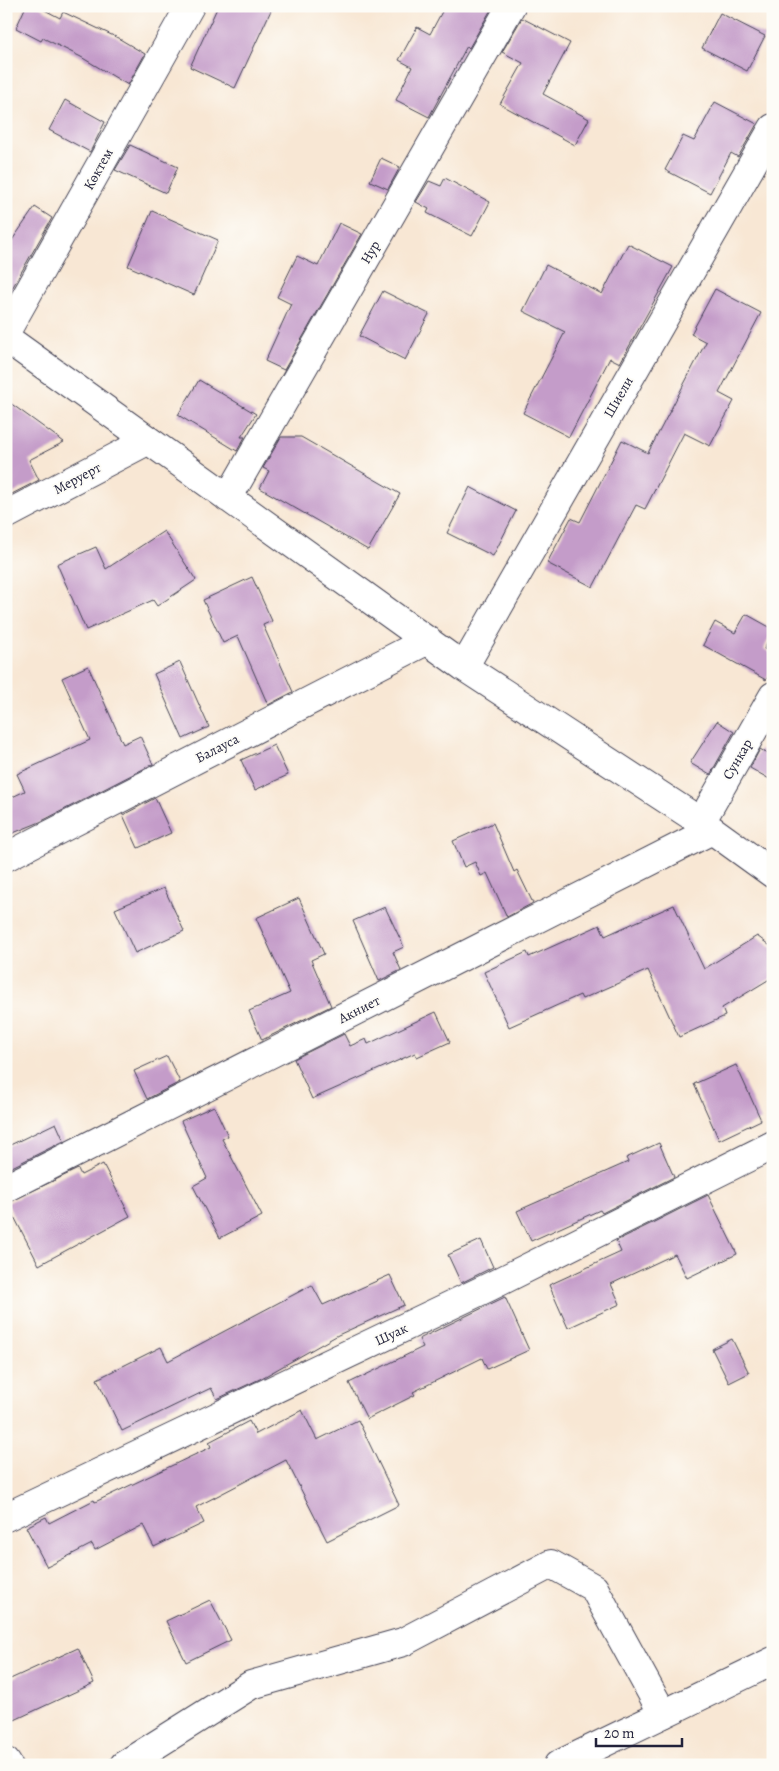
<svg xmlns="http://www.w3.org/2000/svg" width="779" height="1771" viewBox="0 0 779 1771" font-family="Alegreya,serif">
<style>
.building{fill:#c49cc9}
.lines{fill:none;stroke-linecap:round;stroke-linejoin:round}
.minor-casing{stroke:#424052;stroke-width:30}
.major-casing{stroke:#424052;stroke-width:30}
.minor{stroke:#fff;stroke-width:28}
.major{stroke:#fff;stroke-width:28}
.labels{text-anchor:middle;stroke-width:4;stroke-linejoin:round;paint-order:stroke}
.street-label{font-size:14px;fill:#22223b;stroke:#fdfcf7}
</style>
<rect width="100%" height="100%" fill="#fdfcf7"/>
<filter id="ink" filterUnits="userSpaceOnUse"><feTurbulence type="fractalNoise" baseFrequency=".02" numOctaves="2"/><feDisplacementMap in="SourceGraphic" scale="10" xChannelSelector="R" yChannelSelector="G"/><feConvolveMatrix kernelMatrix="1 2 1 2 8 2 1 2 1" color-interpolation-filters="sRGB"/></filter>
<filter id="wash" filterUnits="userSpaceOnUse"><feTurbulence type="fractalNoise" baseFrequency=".0096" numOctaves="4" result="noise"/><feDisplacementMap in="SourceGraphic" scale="20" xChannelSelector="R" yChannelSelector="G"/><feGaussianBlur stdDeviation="1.12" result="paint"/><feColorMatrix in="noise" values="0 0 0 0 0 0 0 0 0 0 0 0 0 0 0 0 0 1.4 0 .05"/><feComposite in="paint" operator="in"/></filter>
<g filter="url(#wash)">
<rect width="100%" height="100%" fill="#f8e7d4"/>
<g id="blocks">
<path class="building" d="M 26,6 L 37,6 L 60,18 L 63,12 L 118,38 L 145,54 L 128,85 L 81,57 L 43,38 L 41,41 L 16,28 Z
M 218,6 L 273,6 L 235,88 L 190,67 Z
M 445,6 L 493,6 L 469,48 L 467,46 L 429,117 L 396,100 L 412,67 L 399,60 L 417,27 L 430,34 Z
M 720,13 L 765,36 L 747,71 L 702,48 Z
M 522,18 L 570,43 L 543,94 L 589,119 L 575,145 L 500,104 L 523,63 L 502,52 Z
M 65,100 L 105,122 L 90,152 L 49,130 Z
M 715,102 L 757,124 L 738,157 L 731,153 L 710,193 L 665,170 L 683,136 L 694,141 Z
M 130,145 L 178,167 L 166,193 L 115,170 Z
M 381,158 L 400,167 L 388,189 L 370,181 Z
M 445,178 L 490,202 L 472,236 L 427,213 L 429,209 L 416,202 L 429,181 L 441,186 Z
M 35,207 L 52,218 L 6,299 L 6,249 Z
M 152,211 L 218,240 L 194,295 L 128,266 Z
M 339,223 L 362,234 L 284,370 L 265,361 L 291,304 L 277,297 L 297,256 L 318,266 Z
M 628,244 L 673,267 L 620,363 L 610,358 L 569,437 L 523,413 L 565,332 L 523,311 L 546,265 L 602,294 Z
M 715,289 L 761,313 L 719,393 L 734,401 L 710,446 L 684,433 L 645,509 L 636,505 L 593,587 L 547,563 L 571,518 L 580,522 L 622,440 L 648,453 L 706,342 L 691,334 Z
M 383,291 L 429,314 L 405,360 L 359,336 Z
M 199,380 L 256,414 L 241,437 L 245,437 L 237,451 L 178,415 Z
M 6,400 L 64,442 L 29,460 L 39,480 L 6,497 Z
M 281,437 L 301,437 L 400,494 L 368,550 L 260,488 L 269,471 L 263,468 Z
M 470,487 L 516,511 L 493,556 L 447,533 Z
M 164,531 L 196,580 L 157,606 L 153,600 L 86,630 L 57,564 L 96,547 L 106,569 Z
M 252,577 L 272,621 L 263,625 L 293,692 L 268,705 L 238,636 L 223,643 L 203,600 Z
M 746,614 L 773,629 L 764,649 L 773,654 L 773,668 L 766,680 L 703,645 L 715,622 L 735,633 Z
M 180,662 L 209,727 L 183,739 L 154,674 Z
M 88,666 L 123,744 L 140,736 L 153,764 L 40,822 L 6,836 L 6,800 L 25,791 L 17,774 L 90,740 L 62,678 Z
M 717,721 L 734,732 L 710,775 L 690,763 Z
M 274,745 L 288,775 L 255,790 L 241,760 Z
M 760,749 L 773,757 L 773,781 L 750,768 Z
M 155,798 L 171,833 L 138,848 L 123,815 Z
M 493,823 L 514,872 L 517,870 L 533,903 L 507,917 L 487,873 L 481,876 L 475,862 L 464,867 L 453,841 Z
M 164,888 L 184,931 L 135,953 L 115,909 Z
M 299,898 L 324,954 L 311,960 L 331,1006 L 262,1040 L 249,1011 L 290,993 L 256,918 Z
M 674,905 L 704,969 L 757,936 L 773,948 L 773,977 L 722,1008 L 725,1016 L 679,1037 L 648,970 L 582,999 L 580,995 L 509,1027 L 484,972 L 527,952 L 529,957 L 600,925 L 605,936 Z
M 385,907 L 404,947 L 393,952 L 401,970 L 379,981 L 353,921 Z
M 436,1012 L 450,1042 L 417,1057 L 415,1053 L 312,1099 L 294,1059 L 344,1034 L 350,1046 L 366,1039 L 368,1044 Z
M 167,1056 L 180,1082 L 147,1099 L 134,1071 Z
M 736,1065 L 761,1120 L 719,1140 L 694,1084 Z
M 214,1106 L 228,1136 L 222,1139 L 262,1216 L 220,1238 L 193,1186 L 207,1178 L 181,1121 Z
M 56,1123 L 64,1141 L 6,1170 L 6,1147 Z
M 659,1143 L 674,1177 L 602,1213 L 600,1210 L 531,1241 L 517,1211 L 628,1162 L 626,1158 Z
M 103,1164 L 130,1216 L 39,1265 L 7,1203 L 78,1169 L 81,1175 Z
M 708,1195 L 737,1254 L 687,1278 L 675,1254 L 611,1284 L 620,1304 L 568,1328 L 549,1285 L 621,1252 L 616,1241 Z
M 481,1240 L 493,1267 L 461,1283 L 448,1255 Z
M 390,1275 L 404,1305 L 338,1335 L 260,1379 L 217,1399 L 211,1388 L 122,1431 L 97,1379 L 161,1347 L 168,1361 L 312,1285 L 323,1305 Z
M 505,1297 L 529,1350 L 487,1369 L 482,1358 L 413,1392 L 415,1395 L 367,1419 L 349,1383 L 423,1347 L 419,1339 Z
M 732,1339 L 749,1373 L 729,1383 L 712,1349 Z
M 302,1410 L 317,1440 L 358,1420 L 399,1505 L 327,1541 L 286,1460 L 196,1507 L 204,1523 L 154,1547 L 143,1525 L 95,1550 L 92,1544 L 47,1567 L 26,1527 L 46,1517 L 49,1523 L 94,1500 L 95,1502 L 211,1447 L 209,1442 L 249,1421 L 256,1434 Z
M 210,1600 L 231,1640 L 186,1662 L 166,1621 Z
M 78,1648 L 94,1683 L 6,1724 L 6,1681 Z"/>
</g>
</g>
<g filter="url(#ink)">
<use href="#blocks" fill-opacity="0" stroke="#424052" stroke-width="1"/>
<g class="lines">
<defs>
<path id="minor" d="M 6,332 L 190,6
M 6,338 L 464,667 L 701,822 L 773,874
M 228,498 L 511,6
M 6,515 L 147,441
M 464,667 L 773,128
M 701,822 L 773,696
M 6,857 L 428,640
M 6,1188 L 712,830
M 6,1517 L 489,1287 L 773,1145
M 6,1762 L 8,1765
M 124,1765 L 251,1685 L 403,1642 L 551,1564 L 594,1588 L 663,1714"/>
<path id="major" d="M 558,1765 L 773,1661"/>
</defs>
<use href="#minor" class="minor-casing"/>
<use href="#major" class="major-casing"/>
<use href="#minor" class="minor"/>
<use href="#major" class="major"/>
</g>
</g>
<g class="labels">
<g class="street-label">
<text transform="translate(98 169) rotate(-61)" y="5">Көктем</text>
<text transform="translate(370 252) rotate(-60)" y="5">Нур</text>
<text transform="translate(618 397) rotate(-60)" y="5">Шиели</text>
<text transform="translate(77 478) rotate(-28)" y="5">Меруерт</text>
<text transform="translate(217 748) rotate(-27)" y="5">Балауса</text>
<text transform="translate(737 759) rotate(-60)" y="5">Сункар</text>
<text transform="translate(359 1009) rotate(-27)" y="5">Акниет</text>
<text transform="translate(391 1334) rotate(-25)" y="5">Шуак</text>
</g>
</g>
<rect width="779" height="1771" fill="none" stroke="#fdfcf7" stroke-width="25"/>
<path d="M596 1738v8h86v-8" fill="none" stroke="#22223b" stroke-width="2.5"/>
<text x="604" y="1738" font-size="15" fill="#22223b" stroke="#fdfcf7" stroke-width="4" paint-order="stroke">20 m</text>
</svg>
